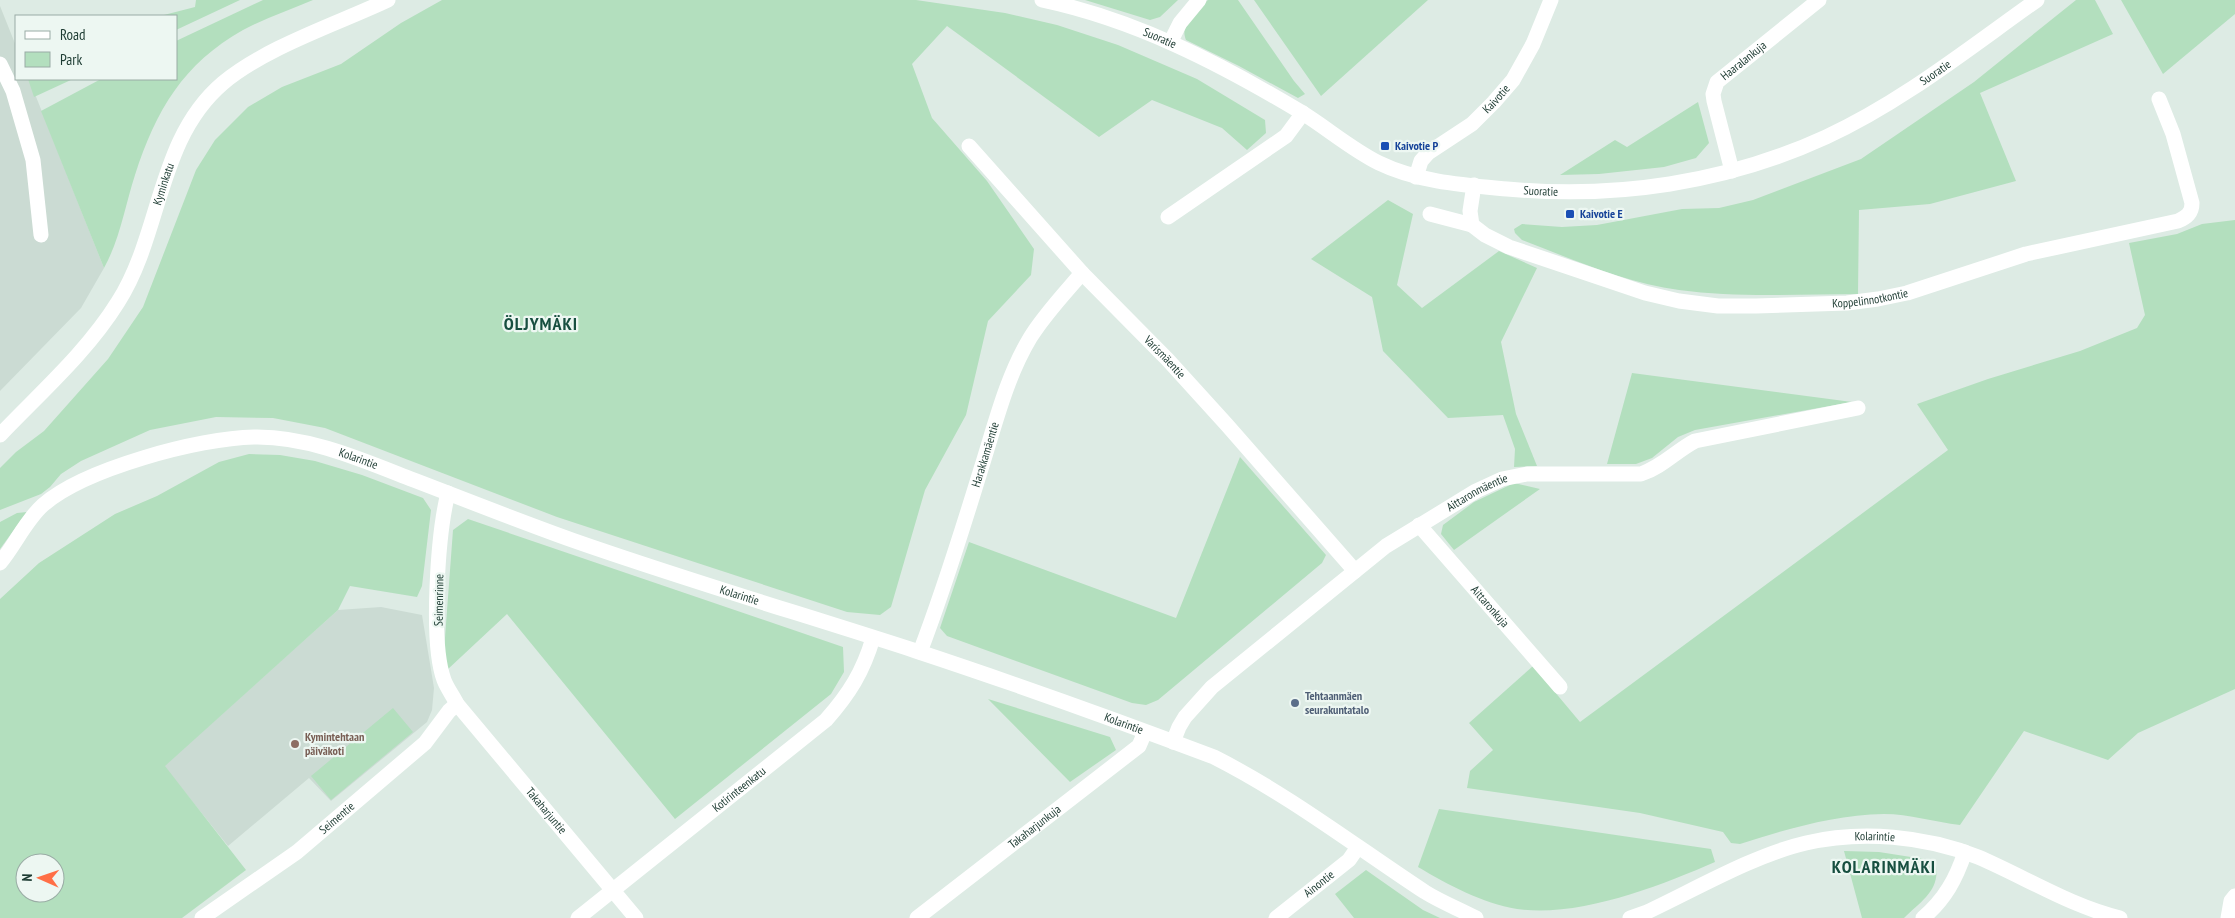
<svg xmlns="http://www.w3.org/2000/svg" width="2235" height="918" viewBox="0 0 2235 918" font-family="'PT Sans Narrow',sans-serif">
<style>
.built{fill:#cbdbd3}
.green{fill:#b3dfbe;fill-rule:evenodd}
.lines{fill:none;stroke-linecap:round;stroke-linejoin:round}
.minor{stroke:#fff;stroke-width:15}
.tertiary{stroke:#fff;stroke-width:15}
.transit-dot{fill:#1a4fb4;stroke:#edf7f2;stroke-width:2}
.service-dot{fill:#5c6f8a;stroke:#edf7f2;stroke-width:2}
.education-dot{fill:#8d6e63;stroke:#edf7f2;stroke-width:2}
.labels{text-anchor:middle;stroke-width:4.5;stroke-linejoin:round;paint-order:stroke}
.street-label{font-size:12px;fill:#1d3b32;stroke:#edf7f2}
.transit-label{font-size:12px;font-weight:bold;fill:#164399;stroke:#edf7f2;text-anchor:start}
.service-label{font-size:12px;font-weight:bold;fill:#4e5e75;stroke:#edf7f2;text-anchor:start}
.education-label{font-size:12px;font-weight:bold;fill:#785e54;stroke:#edf7f2;text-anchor:start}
.district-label{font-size:18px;font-weight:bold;letter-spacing:1px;fill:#174f40;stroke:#edf7f2}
</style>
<rect width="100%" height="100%" fill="#ddebe4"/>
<path class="built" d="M 0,6 L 16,46 L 16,79 L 29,79 L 104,268 L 81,308 L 0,391 Z
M 381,607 L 422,615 L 434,688 L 432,710 L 427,722 L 331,801 L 309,778 L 228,846 L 164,766 L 338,610 Z"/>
<path class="green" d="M 196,0 L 240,0 L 176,30 L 176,16 L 160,16 L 195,7 Z
M 263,0 L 313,0 C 290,10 265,18 243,30 C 183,64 156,110 135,175 C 125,206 120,239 104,268 L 41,111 L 101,79 L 176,79 L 176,41 Z
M 442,0 L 916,0 L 1005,13 L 1057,25 L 1118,45 L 1197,79 L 1265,120 L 1266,133 L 1247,150 L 1222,128 L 1152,100 L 1099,137 L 947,26 L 912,64 L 932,118 L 987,181 L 1034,249 L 1031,275 L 988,321 L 966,415 L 925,490 L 891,607 L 880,615 L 847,612 L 557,517 L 325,428 L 273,418 L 216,417 L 150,430 L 81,461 L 61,474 L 50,487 L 41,494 L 0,510 L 0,468 L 16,452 L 44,431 L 108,359 L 143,307 L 196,170 L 215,140 L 248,107 L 282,87 L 341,64 L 401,23 Z
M 1085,0 L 1178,0 L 1160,17 L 1150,20 Z
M 1208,0 L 1238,0 L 1294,81 L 1305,94 L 1298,98 L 1239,66 L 1186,40 C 1179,24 1196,9 1208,0 Z
M 1254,0 L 1428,0 L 1321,96 Z
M 2076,0 L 2095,0 L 2113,34 L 1980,93 L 2016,181 L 1930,204 L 1859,210 L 1858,294 C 1799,294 1737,298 1679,290 C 1625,283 1572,259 1522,240 L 1515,233 L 1514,229 L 1522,224 L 1562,227 L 1597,225 L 1682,209 L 1719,208 L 1753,200 L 1861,159 L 1974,82 Z
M 2121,0 L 2235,0 L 2235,14 L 2163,74 Z
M 28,79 L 73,79 L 34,97 Z
M 1698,102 L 1709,143 L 1696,158 L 1664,167 L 1599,174 L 1560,175 L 1615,140 L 1627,147 Z
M 1388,200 L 1413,214 L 1397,285 L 1422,308 L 1499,251 L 1537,268 L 1501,342 L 1516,414 L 1537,466 L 1514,467 L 1515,449 L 1503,415 L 1448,418 L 1383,351 L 1372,297 L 1311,259 Z
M 2235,220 L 2235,689 L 2138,733 L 2108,760 L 2024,731 L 1960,825 C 1935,822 1909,814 1884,814 C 1834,815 1787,829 1740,844 L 1731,843 L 1723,832 L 1640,813 L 1467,788 L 1470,771 L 1493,750 L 1469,723 L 1533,666 L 1580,722 L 1948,450 L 1917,404 L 1988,379 L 2080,351 L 2137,328 L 2145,315 L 2129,243 L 2177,234 L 2202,224 Z
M 1632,373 L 1852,402 L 1695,430 L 1678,437 L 1652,458 L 1636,464 L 1607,464 Z
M 249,454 L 280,455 L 315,461 L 362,475 L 423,498 L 431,510 L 422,586 L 417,597 L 350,586 L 338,610 L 165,766 L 246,870 L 182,918 L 0,918 L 0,599 L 39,563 L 115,514 L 157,496 L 219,462 ZM 25,863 L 55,863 L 55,893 L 25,893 Z
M 1240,457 L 1326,555 L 1322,563 L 1158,700 L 1146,705 L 1132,703 L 947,636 L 940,628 L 969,542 L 1176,618 Z
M 1514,483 L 1540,489 L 1454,550 L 1441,534 L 1443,525 L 1474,502 Z
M 27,512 L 0,549 L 0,522 L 17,513 Z
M 468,519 L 843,647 L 844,672 L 831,694 L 675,819 L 507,614 L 447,670 L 444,651 L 453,530 Z
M 988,699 L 1110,737 L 1116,750 L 1070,782 Z
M 393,708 L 413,732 L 331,800 L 311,776 Z
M 1439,809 L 1711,849 L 1715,862 C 1660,886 1578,918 1517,909 C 1482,903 1448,885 1418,867 Z
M 1844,851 L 1879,852 L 1930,860 L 1936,865 C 1940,891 1921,901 1904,918 L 1862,918 Z
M 1366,870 L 1423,910 L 1440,918 L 1354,918 L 1335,894 Z"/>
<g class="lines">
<g class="minor">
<path d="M 1171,41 L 1180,23 L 1199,0"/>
<path d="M 0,64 L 13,91 L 33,160 L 41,235"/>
<path id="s1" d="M 969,146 L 1082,273 L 1168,360 L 1227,425 L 1355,571"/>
<path id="s2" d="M 1732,171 L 1714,101 L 1713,94 L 1717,82 L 1819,0"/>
<path id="s3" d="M 1416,177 L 1421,161 L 1428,153 L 1472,124 L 1494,102 L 1513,80 L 1533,44 L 1551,0"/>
<path id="s4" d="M 1474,185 L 1470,211 L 1472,225 L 1485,235 L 1509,247 L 1645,293 L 1679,301 L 1718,306 L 1756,306 L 1847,303 L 1878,299 L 1907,293 L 2026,254 L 2178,221 C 2187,217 2192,213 2192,203 L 2173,134 L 2159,99"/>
<path d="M 1430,214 L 1472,225"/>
<path d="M 1168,217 L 1286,136 L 1303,113"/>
<path id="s5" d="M 448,493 C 438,533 430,642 444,680 C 447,688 453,696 457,704 L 636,918"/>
<path id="s6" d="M 1419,525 L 1560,687"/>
<path id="s7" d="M 0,563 C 15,545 26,520 43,505 C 84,469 199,438 254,437 C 306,436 358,458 406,477 C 461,498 516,520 572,540 C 686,580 802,614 916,651 C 1016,684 1116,720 1214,757 C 1289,795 1355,846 1425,892 C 1441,902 1459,909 1476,918"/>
<path id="s8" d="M 920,652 C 943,592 962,531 981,469 C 995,425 1006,378 1030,338 C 1044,315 1064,294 1082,273"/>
<path id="s9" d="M 1173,742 L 1179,727 L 1185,717 L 1212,687 L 1386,546 L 1476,491 L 1502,479 L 1527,474 L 1641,474 C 1662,467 1676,451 1695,441 L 1858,408"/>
<path id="s10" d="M 202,918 L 297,852 L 425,743 L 449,711 L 457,704"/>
<path id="s11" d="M 578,918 L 826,720 C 849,694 863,672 873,638"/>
<path id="s12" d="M 917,918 L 1139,746 L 1145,732"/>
<path id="s13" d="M 1276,918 L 1349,860 L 1358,847"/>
<path id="s14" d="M 1630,918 L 1647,912 C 1696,889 1754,855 1806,843 C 1861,830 1926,836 1978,857 C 2025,877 2070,906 2120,918"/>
<path d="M 1923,918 C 1945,899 1956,879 1965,852"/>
<path d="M 2228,918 L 2231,901 L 2235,896"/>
</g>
<g class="tertiary">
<path id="s15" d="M 1042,0 C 1136,20 1219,63 1301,112 C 1327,128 1351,149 1379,163 C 1418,182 1464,185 1507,189 C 1616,199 1726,183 1826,137 C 1902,102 1969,48 2037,0"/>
<path id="s16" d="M 0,435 C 40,393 87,352 118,302 C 162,233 157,139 223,83 C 266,47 337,24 388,0"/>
</g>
</g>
<g class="transit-dot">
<rect x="1380" y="141" width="10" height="10" rx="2.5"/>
<rect x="1565" y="209" width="10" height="10" rx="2.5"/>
</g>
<circle class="service-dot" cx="1295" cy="703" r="5"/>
<circle class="education-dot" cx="295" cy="744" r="5"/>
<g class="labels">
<g class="street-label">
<text dy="4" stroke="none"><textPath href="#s15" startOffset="124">Suoratie</textPath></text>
<text dy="4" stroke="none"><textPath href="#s2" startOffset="126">Haaralankuja</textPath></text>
<text dy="4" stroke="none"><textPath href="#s15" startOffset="962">Suoratie</textPath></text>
<text dy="4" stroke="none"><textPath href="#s3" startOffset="115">Kaivotie</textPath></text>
<text dy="4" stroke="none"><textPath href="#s16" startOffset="305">Kyminkatu</textPath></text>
<text dy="4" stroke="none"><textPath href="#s15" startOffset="542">Suoratie</textPath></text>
<text dy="4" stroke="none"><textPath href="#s4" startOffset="454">Koppelinnotkontie</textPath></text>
<text dy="4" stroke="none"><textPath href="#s1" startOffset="288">Varismäentie</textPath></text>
<text dy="4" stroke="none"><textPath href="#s8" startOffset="208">Harakkamäentie</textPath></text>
<text dy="4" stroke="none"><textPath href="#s7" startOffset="404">Kolarintie</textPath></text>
<text dy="4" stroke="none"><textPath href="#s9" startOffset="398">Aittaronmäentie</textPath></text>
<text dy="4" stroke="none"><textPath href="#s7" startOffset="809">Kolarintie</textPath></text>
<text transform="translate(439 600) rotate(-89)" y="4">Seimenrinne</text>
<text dy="4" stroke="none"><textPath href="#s6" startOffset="108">Aittaronkuja</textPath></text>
<text dy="4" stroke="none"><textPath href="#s7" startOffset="1214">Kolarintie</textPath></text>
<text dy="4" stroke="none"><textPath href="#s11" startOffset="206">Kotirinteenkatu</textPath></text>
<text dy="4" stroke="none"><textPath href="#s5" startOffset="355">Takaharjuntie</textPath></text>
<text dy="4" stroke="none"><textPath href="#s10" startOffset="168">Seimentie</textPath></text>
<text dy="4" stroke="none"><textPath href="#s12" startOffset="149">Takaharjunkuja</textPath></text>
<text dy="4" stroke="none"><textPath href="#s14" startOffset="261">Kolarintie</textPath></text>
<text dy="4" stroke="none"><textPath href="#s13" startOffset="55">Ainontie</textPath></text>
</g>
<g class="transit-label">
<text x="1395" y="150">Kaivotie P</text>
<text x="1580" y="218">Kaivotie E</text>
</g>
<g class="service-label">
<text x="1305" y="700">Tehtaanmäen<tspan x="1305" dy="14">seurakuntatalo</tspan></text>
</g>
<g class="education-label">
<text x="305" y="741">Kymintehtaan<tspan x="305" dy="14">päiväkoti</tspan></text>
</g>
<g class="district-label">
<text x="541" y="330">ÖLJYMÄKI</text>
<text x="1884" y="873">KOLARINMÄKI</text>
</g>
</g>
<rect x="15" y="15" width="162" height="65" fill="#edf7f2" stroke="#9aaca5"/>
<rect x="25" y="31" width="25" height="8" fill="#ffffff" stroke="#9aaca5"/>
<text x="60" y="40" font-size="15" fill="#1d3b32">Road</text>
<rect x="25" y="52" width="25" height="15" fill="#b3dfbe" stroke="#9aaca5"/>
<text x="60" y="65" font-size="15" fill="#1d3b32">Park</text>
<g transform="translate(40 878) rotate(272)"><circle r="24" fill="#edf7f2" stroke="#9aaca5"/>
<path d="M0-4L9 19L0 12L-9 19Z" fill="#ff6f46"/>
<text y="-8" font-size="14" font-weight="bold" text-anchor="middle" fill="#1d3b32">N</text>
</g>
</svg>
